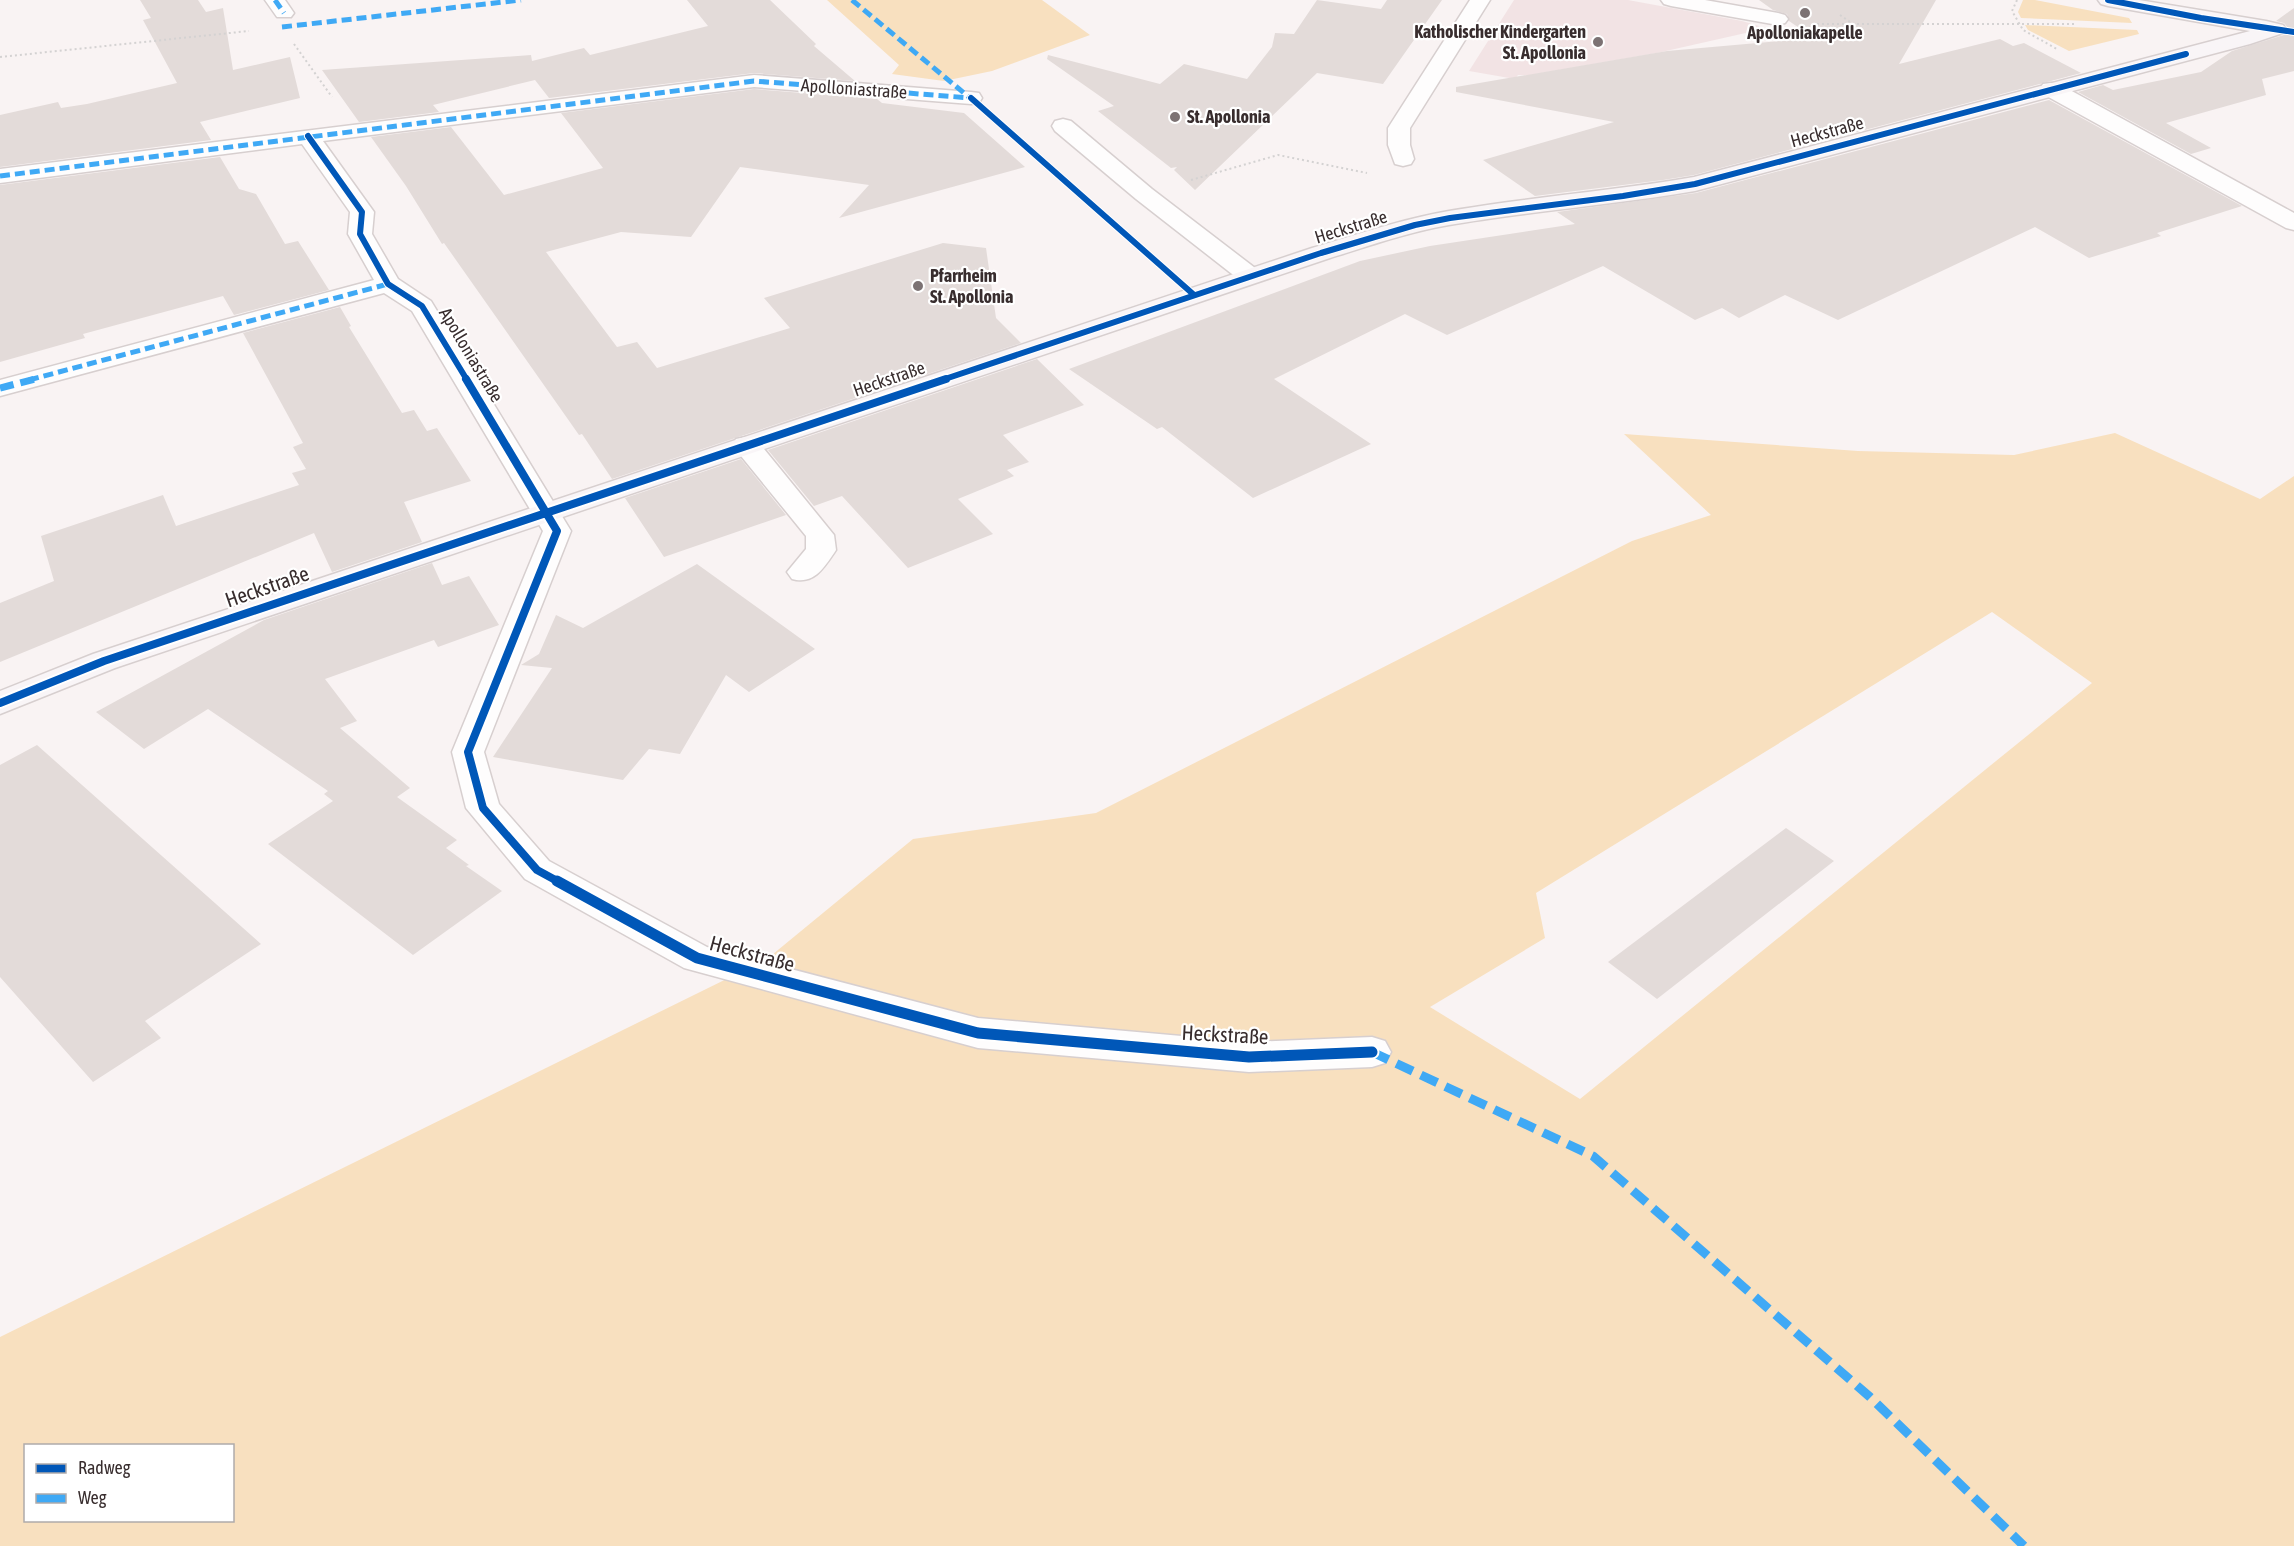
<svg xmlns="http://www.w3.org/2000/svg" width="2294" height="1546" viewBox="0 0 2294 1546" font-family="'Asap Condensed',sans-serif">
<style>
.built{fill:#f2e3e4}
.green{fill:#f8e0bf;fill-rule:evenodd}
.building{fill:#e3dbd9}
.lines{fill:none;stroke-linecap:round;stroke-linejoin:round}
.lane-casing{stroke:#d7cfcf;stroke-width:3}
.street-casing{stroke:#d7cfcf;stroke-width:3}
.secondary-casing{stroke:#d7cfcf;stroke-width:3}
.path{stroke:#d4d2d2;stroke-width:2;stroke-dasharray:2 3;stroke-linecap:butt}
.lane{fill:#fefdfd;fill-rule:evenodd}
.street{fill:#fefdfd;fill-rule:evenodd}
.secondary{fill:#f9f5f7;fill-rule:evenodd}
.quiet-far2{stroke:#3fa9f5;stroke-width:5;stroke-dasharray:10 5;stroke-linecap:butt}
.quiet-far1{stroke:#3fa9f5;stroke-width:7;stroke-dasharray:14 7;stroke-linecap:butt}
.quiet{stroke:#3fa9f5;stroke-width:9;stroke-dasharray:18 9;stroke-linecap:butt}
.cycleway-far2-casing{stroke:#fff;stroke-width:8}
.cycleway-far1-casing{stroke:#fff;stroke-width:12}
.cycleway-casing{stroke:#fff;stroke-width:15}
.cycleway-far2{stroke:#0057b8;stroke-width:6}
.cycleway-far1{stroke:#0057b8;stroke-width:8}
.cycleway{stroke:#0057b8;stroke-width:11}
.poi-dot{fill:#7c7273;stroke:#fff;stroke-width:2}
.labels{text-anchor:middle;stroke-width:4.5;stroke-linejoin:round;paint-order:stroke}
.far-poi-label{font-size:18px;font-weight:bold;fill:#382d2e;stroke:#fff;text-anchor:start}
.far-street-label{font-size:18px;fill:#382d2e;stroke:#fff}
.street-label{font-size:21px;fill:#382d2e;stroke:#fff}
</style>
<rect width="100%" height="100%" fill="#f9f3f3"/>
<path class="built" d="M 1514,0 L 1628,0 L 1742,21 L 1759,26 L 1759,30 L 1657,53 L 1530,75 L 1518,75 L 1515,79 L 1469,71 Z"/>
<path class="green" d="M 827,0 L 1042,0 L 1090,35 L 992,71 L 944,81 L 892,74 L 899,65 Z
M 2023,0 L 2035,0 L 2129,18 L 2132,23 L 2021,18 L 2018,12 Z
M 2025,25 L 2137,30 L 2139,34 L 2069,51 L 2028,30 Z
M 2115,433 L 2260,499 L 2294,476 L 2294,1546 L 0,1546 L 0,1337 L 767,959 L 913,839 L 1096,813 L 1632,541 L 1711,515 L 1624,434 L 1858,451 L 2014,455 ZM 1992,612 L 2092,683 L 1580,1099 L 1430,1007 L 1545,938 L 1536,893 ZM 26,1446 L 232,1446 L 232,1520 L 26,1520 Z"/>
<path class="building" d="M 140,0 L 198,0 L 206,12 L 223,8 L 233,70 L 290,57 L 300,98 L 200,122 L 211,140 L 0,167 L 0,115 L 58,102 L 61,108 L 87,104 L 177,83 L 143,20 L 151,18 Z
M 687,0 L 770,0 L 816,44 L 814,46 L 855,81 L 754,73 L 549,98 L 535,80 L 433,105 L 439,112 L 359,122 L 322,70 L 531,55 L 532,61 L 584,48 L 590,55 L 708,26 Z
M 1317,0 L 1381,9 L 1387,0 L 1442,0 L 1383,84 L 1317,73 L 1195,190 L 1174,170 L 1177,167 L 1171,168 L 1098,111 L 1114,106 L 1047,59 L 1048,55 L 1160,84 L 1184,64 L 1247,79 L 1272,47 L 1275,33 L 1294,34 Z
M 1759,0 L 1936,0 L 1899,64 L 2000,39 L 2013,46 L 2024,43 L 2081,73 L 1694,175 L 1663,180 L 1535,196 L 1483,160 L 1614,122 L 1456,92 L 1456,87 L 1667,51 L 1814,38 L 1789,21 L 1787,14 L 1773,10 Z
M 2294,8 L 2294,71 L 2262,79 L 2266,95 L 2166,123 L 2211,148 L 2191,154 L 2078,92 L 2103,85 L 2113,90 L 2201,72 L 2232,51 L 2284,35 L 2288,28 L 2284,23 L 2276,21 Z
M 754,89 L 877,99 L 882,103 L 964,113 L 1025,167 L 839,218 L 869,185 L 740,167 L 691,237 L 621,232 L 546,252 L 617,347 L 637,342 L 657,368 L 790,328 L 764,298 L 943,243 L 986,248 L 996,318 L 1021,343 L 612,479 L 582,434 L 579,435 L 444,243 L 442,244 L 406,186 L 371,137 L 451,127 L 504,195 L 603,168 L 561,113 Z
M 2049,100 L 2242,206 L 2157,233 L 2161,236 L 2089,258 L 2035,227 L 1838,320 L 1785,295 L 1739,318 L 1722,308 L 1695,320 L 1603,266 L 1447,335 L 1405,314 L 1274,379 L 1371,444 L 1253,498 L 1162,427 L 1157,429 L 1069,369 L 1360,261 L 1430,246 L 1575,224 L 1557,212 L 1696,193 Z
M 220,157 L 239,189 L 256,194 L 285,244 L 298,241 L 329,290 L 234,315 L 223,296 L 83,334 L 85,338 L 0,362 L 0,185 Z
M 340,307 L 351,326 L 349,327 L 402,413 L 414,410 L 427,431 L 437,428 L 471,481 L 404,502 L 422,542 L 332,572 L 314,533 L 0,662 L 0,603 L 54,581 L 41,536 L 163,495 L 176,526 L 299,485 L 292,473 L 306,469 L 293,447 L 303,443 L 243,333 Z
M 1037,359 L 1084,405 L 1003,435 L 1029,462 L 1007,470 L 1014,476 L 958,499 L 993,534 L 908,568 L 842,496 L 814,506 L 768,450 Z
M 741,459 L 786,515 L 664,557 L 625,498 Z
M 432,563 L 442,585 L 469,576 L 499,625 L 438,647 L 434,640 L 325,679 L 357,721 L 340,728 L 410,788 L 397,797 L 457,840 L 446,848 L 469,865 L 466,866 L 502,891 L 413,955 L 268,844 L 333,801 L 324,794 L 328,791 L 208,709 L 144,749 L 96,712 L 264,620 Z
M 697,564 L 815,649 L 749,692 L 726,675 L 680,754 L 649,749 L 623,780 L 493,757 L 552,668 L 521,665 L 539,654 L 556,615 L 583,628 Z
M 37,745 L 261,944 L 145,1021 L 161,1038 L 93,1082 L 0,977 L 0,765 Z
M 1786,828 L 1834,861 L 1657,999 L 1608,962 Z"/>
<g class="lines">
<defs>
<path id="lane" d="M 2051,83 L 2059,84 L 2294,213 L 2294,230 L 2286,228 L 2043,94 L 2040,89 L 2043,84 Z
M 1063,119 L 1071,121 L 1152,189 L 1259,271 L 1262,276 L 1259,281 L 1250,283 L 1241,281 L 1136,199 L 1055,131 L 1052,126 L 1055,121 Z
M 746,437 L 756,439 L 834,535 L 836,550 C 824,568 814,585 792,579 L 787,572 L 806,549 L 806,536 L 732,445 L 736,439 Z"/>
<path id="street" d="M 265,0 L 285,0 L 294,13 L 291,17 L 277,17 Z
M 1470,0 L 1490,0 L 1410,128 L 1410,145 L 1414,159 L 1411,164 L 1403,166 L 1395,164 L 1388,145 L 1388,128 Z
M 1661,0 L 1705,0 L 1778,13 L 1785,15 L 1788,19 L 1785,23 L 1778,25 L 1671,6 L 1664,4 Z
M 754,75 L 971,92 L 979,93 L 982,98 L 979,103 L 971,104 L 754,87 L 323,141 L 374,212 L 372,234 L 398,279 L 431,301 L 571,531 L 484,752 L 499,804 L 549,861 L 707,947 L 978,1018 L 1249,1042 L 1372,1037 L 1385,1041 L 1391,1052 L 1385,1063 L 1372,1067 L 1249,1072 L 978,1048 L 684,968 L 525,879 L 466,808 L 452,752 L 543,531 L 412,311 L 384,293 L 0,396 L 0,380 L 374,280 L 348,234 L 350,212 L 302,144 L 0,183 L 0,169 Z"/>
<path id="secondary" d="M 2098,0 L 2139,0 L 2266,21 L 2283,25 L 2286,29 L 2283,33 L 2250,44 L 1695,191 C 1613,205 1531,211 1449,225 C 1408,232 1369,246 1330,258 L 115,668 L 0,714 L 0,691 L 93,654 L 1312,248 C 1358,234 1403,219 1449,211 C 1530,197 1613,191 1694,177 L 2250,31 L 2108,6 L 2101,4 Z"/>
</defs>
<use href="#lane" class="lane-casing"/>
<use href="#street" class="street-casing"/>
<use href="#secondary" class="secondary-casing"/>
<path class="path" d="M 2017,0 L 2012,11 L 2023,30 L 2057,49
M 1840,15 L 1853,24
M 1817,24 L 2077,24
M 294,44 L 332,97
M 0,57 L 249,31
M 1191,180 L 1278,155 L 1367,173"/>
<use href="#lane" class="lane"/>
<use href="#street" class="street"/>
<use href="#secondary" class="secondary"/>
<path class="quiet-far2" d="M 275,0 L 284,13
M 852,0 L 970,98
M 282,27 L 521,0
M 0,176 L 754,81 L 971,98
M 29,380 L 388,284"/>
<path class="quiet-far1" d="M 0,388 L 35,379"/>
<path class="quiet" d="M 1372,1052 L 1593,1156 L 1870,1397 L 2024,1546"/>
<defs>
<path id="cycleway-far2" d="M 2108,0 L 2201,18 L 2294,32
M 971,98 L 1193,294
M 308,136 L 362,212 L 360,234 L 388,284 L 422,306 L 467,380
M 942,380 L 1321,253 L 1415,225 L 1450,218 L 1623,196 L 1695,184 L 2186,54"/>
<path id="cycleway-far1" d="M 466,379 L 557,531 L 468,752 L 483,808 L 537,870 L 559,882
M 0,703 L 104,661 L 946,379"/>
<path id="cycleway" d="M 557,881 L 697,958 L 978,1033 L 1249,1057 L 1372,1052"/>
</defs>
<use href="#cycleway-far2" class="cycleway-far2-casing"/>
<use href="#cycleway-far1" class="cycleway-far1-casing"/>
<use href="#cycleway" class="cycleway-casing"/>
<use href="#cycleway-far2" class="cycleway-far2"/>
<use href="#cycleway-far1" class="cycleway-far1"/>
<use href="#cycleway" class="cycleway"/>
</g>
<g class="poi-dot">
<circle cx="1805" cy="13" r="6"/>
<circle cx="1598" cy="42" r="6"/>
<circle cx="1175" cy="117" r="6"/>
<circle cx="918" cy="286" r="6"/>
</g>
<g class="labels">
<g class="far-poi-label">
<text x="1586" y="38" text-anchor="end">Katholischer Kindergarten<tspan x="1586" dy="21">St. Apollonia</tspan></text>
<text x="1805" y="39" text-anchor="middle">Apolloniakapelle</text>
<text x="1187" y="123">St. Apollonia</text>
<text x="930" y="282">Pfarrheim<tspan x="930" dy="21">St. Apollonia</tspan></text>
</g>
<g class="far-street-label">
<text transform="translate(854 89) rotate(4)" y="6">Apolloniastraße</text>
<text transform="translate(1827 132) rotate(-15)" y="6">Heckstraße</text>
<text transform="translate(1351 227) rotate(-17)" y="6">Heckstraße</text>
<text transform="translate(471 355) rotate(59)" y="6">Apolloniastraße</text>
<text transform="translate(889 379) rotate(-19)" y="6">Heckstraße</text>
</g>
<g class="street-label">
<text transform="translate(267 587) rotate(-19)" y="7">Heckstraße</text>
<text transform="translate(752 954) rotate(15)" y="7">Heckstraße</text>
<text transform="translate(1225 1035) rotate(3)" y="7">Heckstraße</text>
</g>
</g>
<rect x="24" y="1444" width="210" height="78" fill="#ffffff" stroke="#afabab" stroke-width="1.5"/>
<rect x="36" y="1464" width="30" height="9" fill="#0057b8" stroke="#afabab" stroke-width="1.5"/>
<text x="78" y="1474" font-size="18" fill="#382d2e">Radweg</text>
<rect x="36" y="1494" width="30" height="9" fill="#3fa9f5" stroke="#afabab" stroke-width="1.5"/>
<text x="78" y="1504" font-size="18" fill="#382d2e">Weg</text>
</svg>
